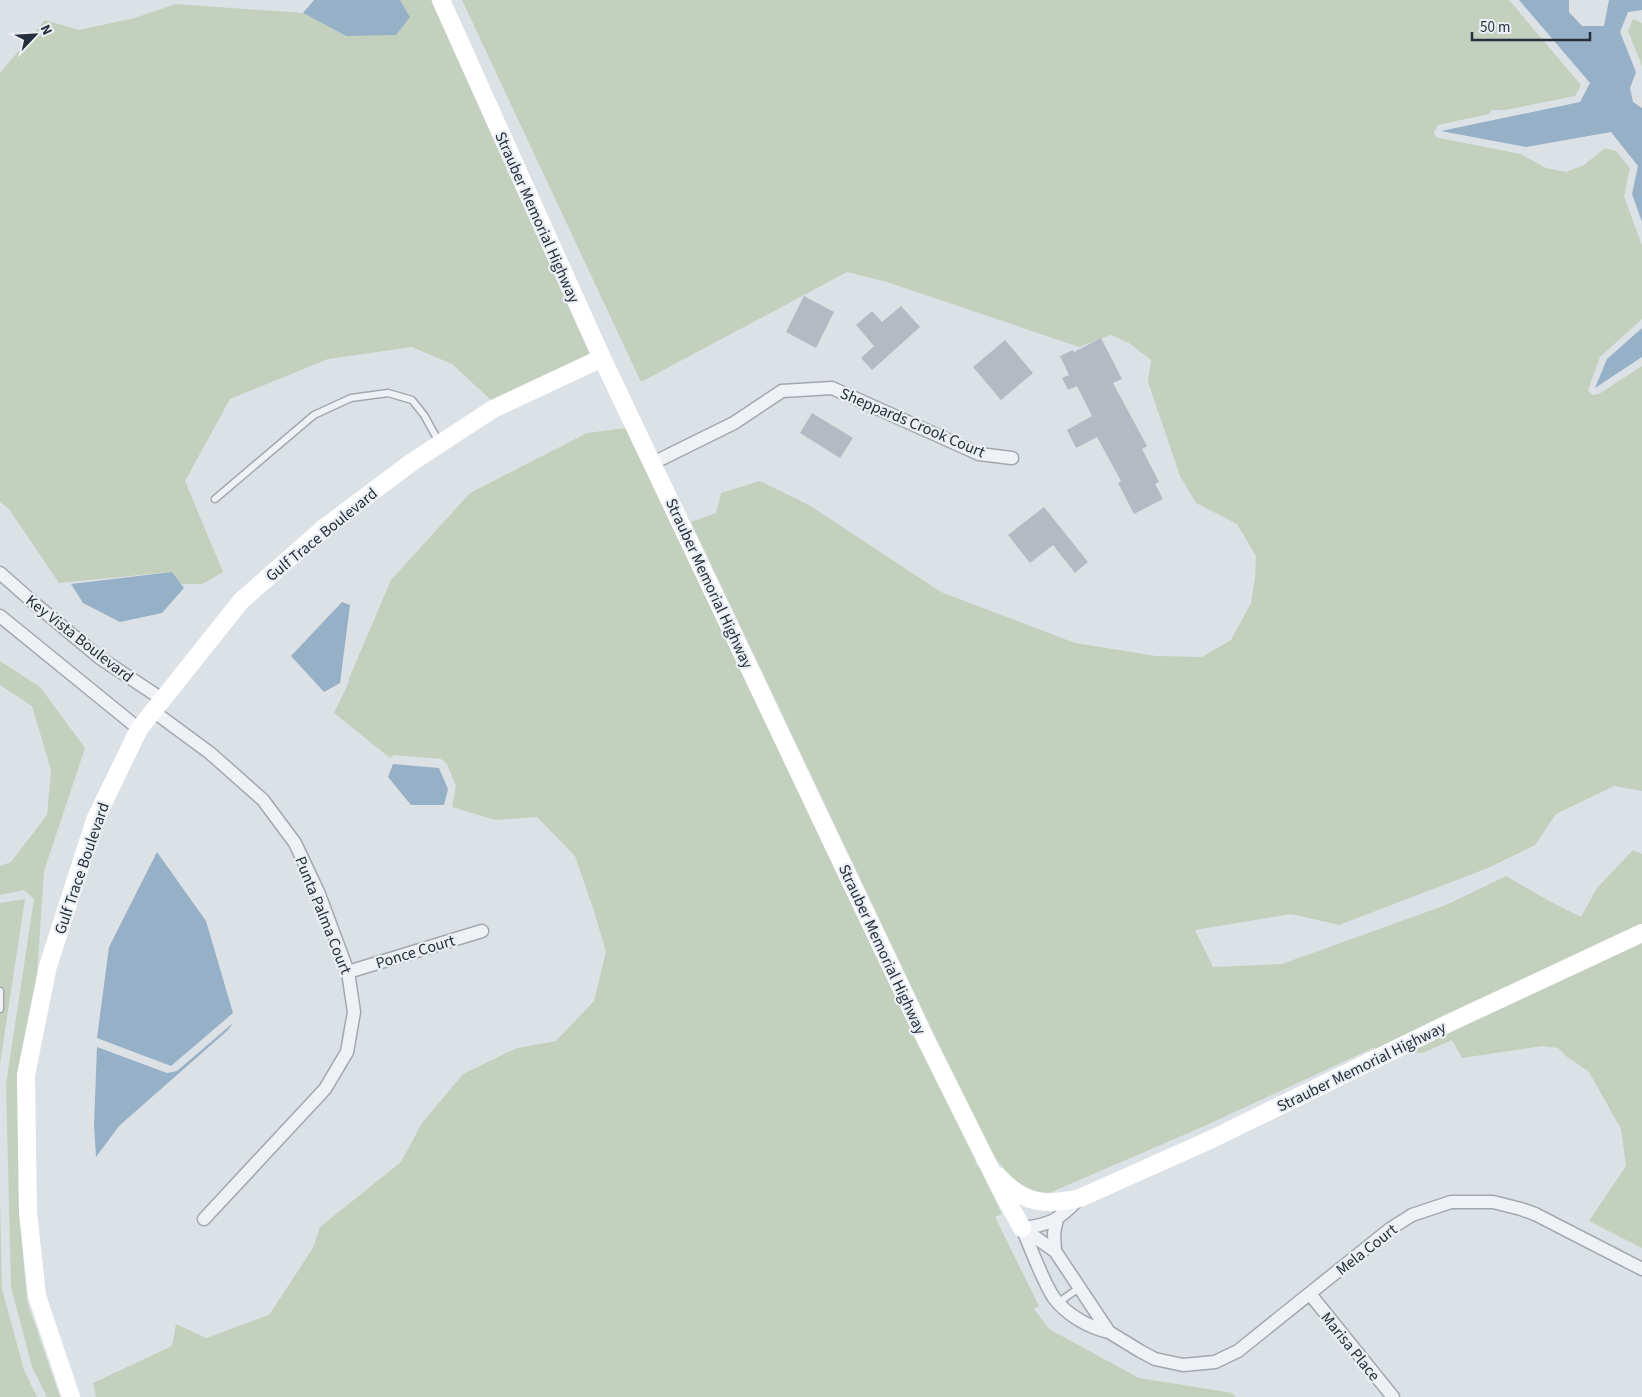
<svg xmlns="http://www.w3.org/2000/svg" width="1642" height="1397" viewBox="0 0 1642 1397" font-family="'Source Sans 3',sans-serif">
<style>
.green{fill:#c3d0bd}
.water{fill:#96b0c7}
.building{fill:#b3bac3}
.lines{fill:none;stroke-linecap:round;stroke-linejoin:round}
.lane-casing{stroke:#a2a8b0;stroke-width:9}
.street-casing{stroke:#a2a8b0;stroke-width:15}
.lane{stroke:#eff1f5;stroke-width:6}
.street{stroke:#eff1f5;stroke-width:12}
.secondary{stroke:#fff;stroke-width:18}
.labels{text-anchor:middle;stroke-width:4.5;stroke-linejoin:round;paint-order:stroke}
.street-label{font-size:16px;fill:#262f3c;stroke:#ebeff4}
</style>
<rect width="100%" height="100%" fill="#dce1e6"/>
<path class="green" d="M 400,0 L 431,0 L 590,355 L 492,401 L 452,364 L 412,347 L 328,359 L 230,399 L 185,481 L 223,572 L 202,584 L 181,584 L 171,572 L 59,583 L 9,509 L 0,502 L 0,73 L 45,20 L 79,30 L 135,18 L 175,4 L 303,13 L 346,36 L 410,17 Z
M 462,0 L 1509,0 L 1581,85 L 1575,96 L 1506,110 L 1492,110 L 1489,114 L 1438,125 L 1434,132 L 1435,136 L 1439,138 L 1521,154 L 1546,168 L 1566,172 L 1584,165 L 1605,148 L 1616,151 L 1630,168 L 1624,196 L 1642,246 L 1642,319 L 1600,357 L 1588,390 L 1592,395 L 1599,394 L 1642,366 L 1642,791 L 1614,786 L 1556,814 L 1535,845 L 1488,868 L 1339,925 L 1291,914 L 1195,930 L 1213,967 L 1282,964 L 1446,905 L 1506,876 L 1549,901 L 1581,917 L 1597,888 L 1633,850 L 1642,854 L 1642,924 L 1377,1049 L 1373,1048 L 1200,1128 L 1047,1194 L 1029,1190 L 1013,1179 L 995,1158 L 943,1053 L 691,522 L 716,513 L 721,493 L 760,481 L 809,505 L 941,592 L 1075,643 L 1156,656 L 1202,657 L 1231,640 L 1251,603 L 1255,577 L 1256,556 L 1237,524 L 1196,503 L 1180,476 L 1148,382 L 1151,360 L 1129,343 L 1111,335 L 1079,347 L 887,282 L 847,272 L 641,382 Z
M 1633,19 L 1642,23 L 1642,66 L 1628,31 Z
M 626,428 L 913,1034 L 976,1161 L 975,1163 L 980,1168 L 1002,1214 L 995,1217 L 1039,1306 L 1034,1309 L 1049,1329 L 1139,1378 L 1233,1393 L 1235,1397 L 96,1397 L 93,1383 L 172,1346 L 176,1324 L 206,1338 L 269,1315 L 313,1248 L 320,1227 L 401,1162 L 422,1123 L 463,1074 L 517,1048 L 556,1041 L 594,1001 L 606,952 L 594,911 L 575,856 L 537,817 L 495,820 L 452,807 L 456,786 L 447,764 L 441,759 L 394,755 L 390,758 L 334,713 C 339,702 348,687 350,676 L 391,580 L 470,493 L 587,433 Z
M 0,661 L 40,687 L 85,748 L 44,871 L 37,975 L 17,1074 L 19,1212 L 27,1301 L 60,1397 L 47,1397 L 32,1367 L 11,1287 L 6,1084 L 34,899 L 24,890 L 0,895 L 0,866 L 11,862 L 47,815 L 51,770 L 32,706 L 0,685 Z
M 25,899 L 0,1064 L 0,903 Z
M 1642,941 L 1642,1248 L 1589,1221 L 1626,1166 L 1621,1129 L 1589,1072 L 1566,1056 L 1558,1048 L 1542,1046 L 1462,1058 L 1452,1040 L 1423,1053 L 1407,1052 Z
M 0,1198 L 2,1289 L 24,1370 L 37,1397 L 0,1397 Z"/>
<path class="water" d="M 314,0 L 400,0 L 410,17 L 396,35 L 346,36 L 303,13 Z
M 1519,0 L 1569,0 L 1569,12 L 1582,26 L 1604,26 L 1609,0 L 1642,0 L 1642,10 L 1628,12 L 1620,32 L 1636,72 L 1630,88 L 1633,102 L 1642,108 L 1642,222 L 1632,194 L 1638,166 L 1611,132 L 1526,147 L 1441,131 L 1580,102 L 1590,83 Z
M 1642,328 L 1642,357 L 1595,388 L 1607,359 Z
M 172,572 L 184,588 L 162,613 L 120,622 L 83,603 L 71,584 Z
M 342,602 L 350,605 L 340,683 L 324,692 L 291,656 Z
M 393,764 L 439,768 L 448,789 L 444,805 L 411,805 L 388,777 Z
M 157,852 L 206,921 L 233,1013 L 171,1066 L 97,1038 L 109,947 Z
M 233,1023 L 228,1030 L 119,1126 L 96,1157 L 94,1125 L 97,1047 L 167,1073 L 177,1071 Z"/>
<path class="building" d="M 804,296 L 834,312 L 816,348 L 786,332 Z
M 901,306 L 920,327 L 872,370 L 861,358 L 874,346 L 856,325 L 872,311 L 882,322 Z
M 1101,338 L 1122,379 L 1113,383 L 1147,446 L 1142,449 L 1159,482 L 1155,484 L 1163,499 L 1134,514 L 1118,483 L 1121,481 L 1097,437 L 1076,448 L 1067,430 L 1092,416 L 1077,386 L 1068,390 L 1062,378 L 1069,375 L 1060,356 L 1073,350 L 1074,352 Z
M 1005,340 L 1033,373 L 1001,400 L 973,367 Z
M 812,413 L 853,438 L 840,458 L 800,433 Z
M 1044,507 L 1088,562 L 1075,573 L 1053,545 L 1030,563 L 1008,535 Z"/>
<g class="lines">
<defs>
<path id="lane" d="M 215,499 L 314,415 L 351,398 L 388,393 L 412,400 L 424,415 L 439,442
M 0,991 L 0,1009
M 1059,1302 L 1079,1288"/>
<path id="street" d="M 653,463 L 734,423 L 782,391 L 832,388 L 979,454 L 1012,458
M 0,573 L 34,603 L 100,658 L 162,699
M 0,616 L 139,729
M 153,711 L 210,753 L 263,800 L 295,843 L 319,894 L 348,972 L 354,1012 L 347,1052 L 325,1089 L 204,1219
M 348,972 L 482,931
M 1022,1228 L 1055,1251 L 1109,1332 L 1140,1351 L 1155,1359 L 1183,1365 L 1215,1362 L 1238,1351 L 1390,1229 L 1412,1215 L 1451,1202 L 1493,1202 L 1521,1209 L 1535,1214 L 1642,1269
M 1022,1228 C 1031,1248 1042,1280 1054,1298 C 1067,1315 1088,1327 1109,1332
M 1022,1228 C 1052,1225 1059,1219 1080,1198
M 1055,1251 L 1054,1233 L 1057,1219
M 1310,1294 L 1393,1397"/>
</defs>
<use href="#lane" class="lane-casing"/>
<use href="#street" class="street-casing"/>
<use href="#lane" class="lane"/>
<use href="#street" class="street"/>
<path class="secondary" d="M 441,0 L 602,358 L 925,1038 L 1003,1194 L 1022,1228
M 998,1176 C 1023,1204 1046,1206 1080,1198 L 1212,1139 L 1447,1024 L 1642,933
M 71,1397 L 37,1296 L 28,1212 L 26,1075 L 48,966 L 95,820 L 139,729 L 241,601 L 324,528 L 412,462 L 493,409 L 602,358"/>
</g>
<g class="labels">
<g class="street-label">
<text transform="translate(538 217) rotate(66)" y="6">Strauber Memorial Highway</text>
<text transform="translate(913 422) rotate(23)" y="6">Sheppards Crook Court</text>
<text transform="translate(321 534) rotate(-39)" y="6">Gulf Trace Boulevard</text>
<text transform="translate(710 583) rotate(65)" y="6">Strauber Memorial Highway</text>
<text transform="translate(80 638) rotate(38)" y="6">Key Vista Boulevard</text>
<text transform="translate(81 868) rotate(-71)" y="6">Gulf Trace Boulevard</text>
<text transform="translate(324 915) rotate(68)" y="6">Punta Palma Court</text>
<text transform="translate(883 949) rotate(65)" y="6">Strauber Memorial Highway</text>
<text transform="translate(415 951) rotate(-17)" y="6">Ponce Court</text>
<text transform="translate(1361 1066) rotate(-26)" y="6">Strauber Memorial Highway</text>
<text transform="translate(1366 1249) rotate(-38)" y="6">Mela Court</text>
<text transform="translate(1351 1346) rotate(51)" y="6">Marisa Place</text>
</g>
</g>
<g transform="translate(35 35) rotate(65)" stroke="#ebeff4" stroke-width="4" paint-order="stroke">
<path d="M0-4L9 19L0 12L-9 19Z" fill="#262f3c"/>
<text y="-8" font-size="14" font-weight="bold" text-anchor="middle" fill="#262f3c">N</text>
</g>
<path d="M1472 32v8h118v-8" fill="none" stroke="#262f3c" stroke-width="2.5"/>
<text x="1480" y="32" font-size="15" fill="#262f3c" stroke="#ebeff4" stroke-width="4" paint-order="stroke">50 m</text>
</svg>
